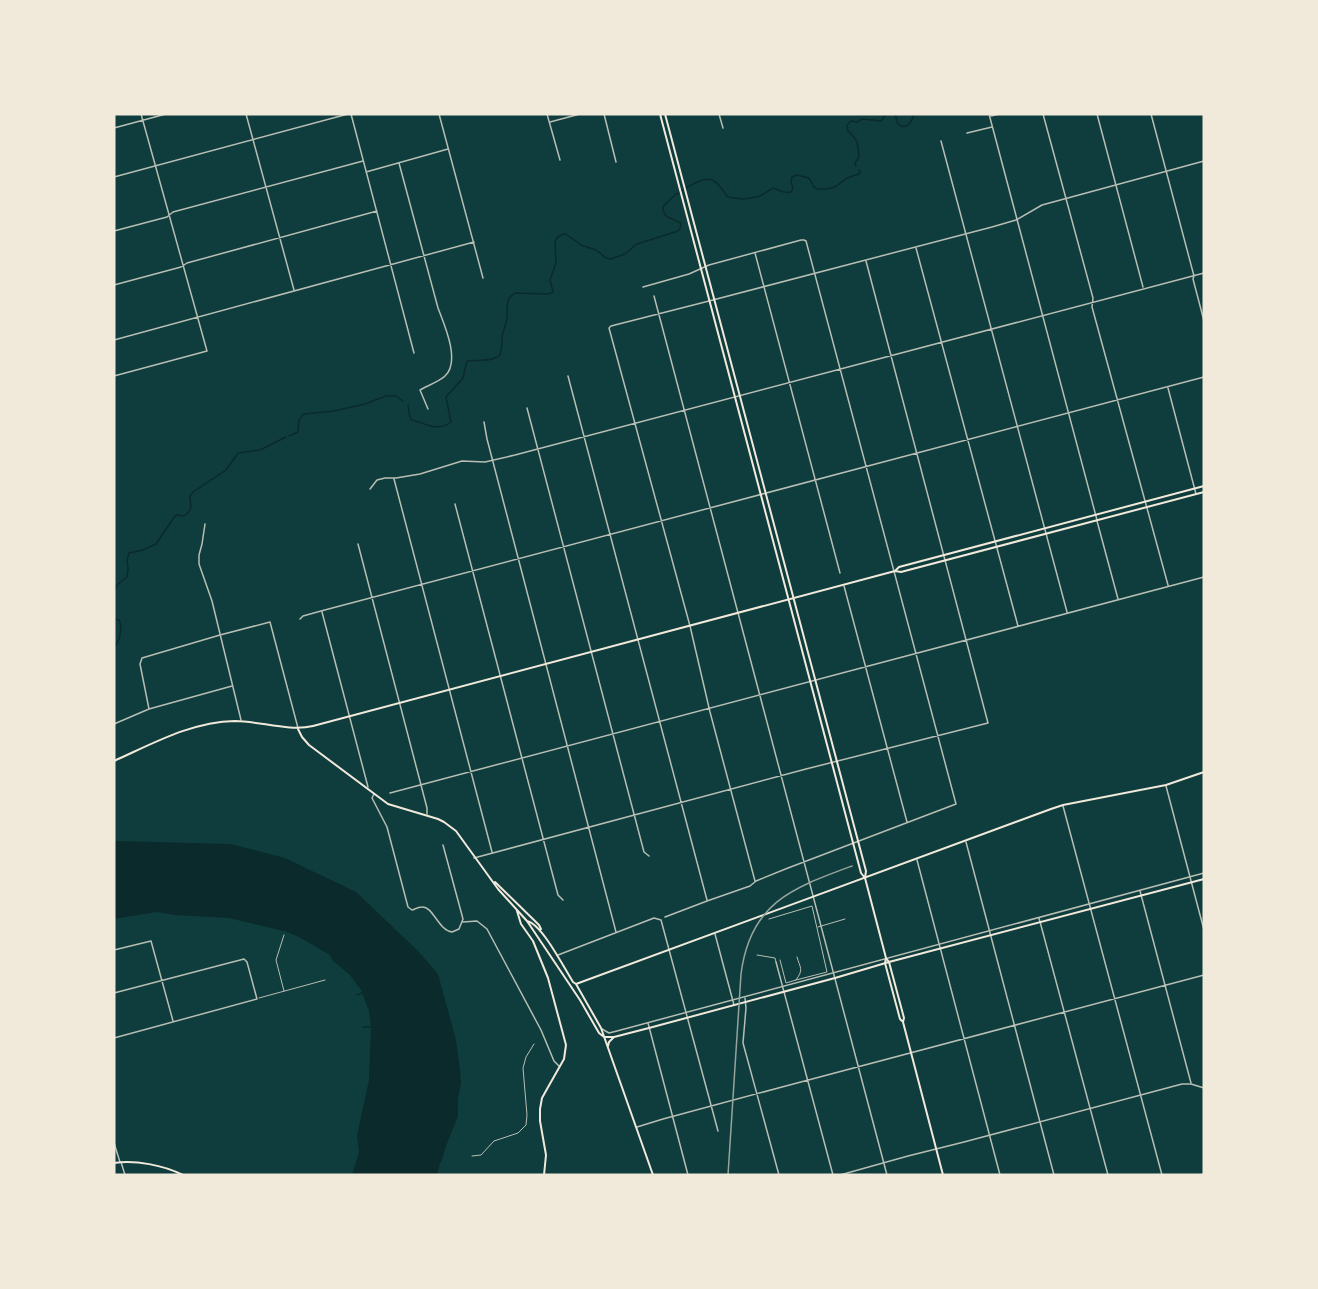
<svg xmlns="http://www.w3.org/2000/svg" width="1318" height="1289" viewBox="0 0 1318 1289" font-family="'Source Serif 4',serif">
<style>
.water{fill:#0a2a2b}
.lines{fill:none;stroke-linecap:round;stroke-linejoin:round}
.stream{stroke:#0a2a2b;stroke-width:1.5}
.service{stroke:#b8beb3;stroke-width:1}
.pedestrian{stroke:#b8beb3;stroke-width:1}
.minor{stroke:#b8beb3;stroke-width:1.5}
.tertiary{stroke:#b8beb3;stroke-width:1.5}
.secondary{stroke:#f1e9da;stroke-width:2}
.tram{stroke:#97a49c;stroke-width:1.5}
</style>
<rect width="100%" height="100%" fill="#0f3d3e"/>
<path class="water" d="M 117,841 L 231,844 L 285,858 L 356,892 L 416,949 L 438,974 L 456,1040 L 460,1070 L 461,1083 L 458,1099 L 458,1116 L 446,1146 L 442,1160 L 440,1163 L 437,1175 L 352,1175 L 359,1152 L 357,1135 L 369,1080 L 371,1027 L 369,1011 L 361,990 L 350,975 L 332,960 L 330,955 L 299,937 L 284,931 L 229,918 L 175,915 L 157,912 L 114,919 L 114,842 Z"/>
<g class="lines">
<path class="stream" d="M 895,114 L 898,124 C 906,131 912,122 914,114
M 856,166 L 855,163 L 859,157 C 858,143 858,140 848,131 L 847,125 L 851,121 L 857,122 L 862,119 L 881,121 L 886,114
M 408,405 L 410,418 L 412,420 C 427,424 437,432 451,422 L 446,397 L 463,378 L 467,361 C 474,360 490,361 495,358 C 499,357 500,355 501,351 C 502,347 502,342 502,337 C 503,330 506,325 507,318 C 508,308 504,299 515,293 L 548,294 L 553,292 L 550,280 L 556,263 L 555,242 C 556,237 561,234 566,234 L 581,245 L 596,250 L 606,258 L 610,259 L 625,254 L 637,244 L 678,231 L 680,229 L 681,223 C 672,218 663,219 663,207 C 670,197 701,175 712,180 C 719,182 723,192 728,197 L 743,199 L 751,198 L 760,196 L 773,188 C 779,190 783,194 791,192 L 793,188 L 791,182 L 792,177 L 797,175 L 809,178 L 814,187 L 818,189 L 826,189 L 835,187 L 847,178 L 859,174 L 860,172 L 859,170
M 289,436 L 298,432 C 299,425 297,419 304,414 L 334,411 L 365,404 L 386,396 L 396,396 L 403,401
M 114,591 L 117,585 L 127,577 L 128,569 L 127,560 L 129,553 L 143,550 L 156,544 L 175,516 L 178,515 L 184,516 C 194,509 190,505 190,496 L 193,492 L 226,470 L 238,453 L 260,450 L 286,437
M 114,619 L 119,620 C 123,627 120,641 114,647
M 357,995 L 362,993
M 363,1027 L 371,1027"/>
<path class="service" d="M 284,991 L 276,960 L 284,935
M 259,998 L 325,980
M 472,1156 L 481,1155 L 494,1141 L 518,1133 L 526,1125 L 527,1115 L 523,1068 L 526,1057 L 534,1044"/>
<path class="pedestrian" d="M 769,919 L 812,906 L 827,972 L 796,980
M 818,927 L 845,919
M 757,955 L 775,958 L 776,962
M 780,960 L 786,983 L 796,980 C 804,969 800,968 797,957"/>
<path class="minor" d="M 246,114 L 294,290
M 351,114 L 414,353
M 439,114 L 483,278
M 547,114 L 560,160
M 604,114 L 616,162
M 719,114 L 723,128
M 1043,114 L 1093,298 L 1092,307 L 1168,585
M 1097,114 L 1143,287
M 1151,114 L 1194,276 L 1193,279 L 1204,321
M 991,116 L 999,114
M 550,122 L 580,114
M 114,128 L 166,114
M 967,133 L 992,127
M 941,141 L 1067,612
M 399,163 L 438,308 C 444,324 461,361 445,376 C 440,381 427,386 420,390 L 428,409
M 366,172 L 448,149
M 114,231 L 167,217 L 173,212 L 363,161
M 916,248 L 1018,626
M 755,253 L 840,573
M 114,285 L 181,267 L 187,263 L 377,211
M 643,287 L 689,274 L 709,265 L 801,240 L 804,240 L 806,241 L 956,804 L 788,868 L 756,881 L 750,886 L 707,901 L 665,917
M 654,296 L 887,1175
M 709,301 L 611,326 L 609,328 L 690,626 L 710,712 L 755,881
M 114,340 L 474,242
M 114,376 L 207,351 L 141,114
M 568,376 L 707,900
M 1168,388 L 1196,494
M 527,408 L 644,852 L 649,856
M 484,422 L 487,439 L 616,932
M 394,479 L 492,852
M 370,489 L 377,480 L 385,478 L 396,478 L 420,474 L 462,461 L 485,462 L 515,455 L 1204,273
M 455,504 L 558,895 L 563,900
M 1097,521 L 1118,599
M 205,524 L 202,544 L 199,555 L 199,564 L 212,601 L 241,720
M 358,544 L 421,785 L 427,808 L 427,814
M 844,586 L 907,822
M 322,612 L 368,787
M 300,619 L 303,616 L 321,611 L 1204,377
M 149,709 L 140,664 L 142,658 L 220,635 L 270,622 L 298,728
M 114,724 L 149,709 L 232,686
M 390,793 L 1204,577
M 374,794 L 372,798 L 387,827 L 408,907 L 412,910 C 415,909 418,907 422,907 C 433,906 438,930 452,932 L 459,929 L 463,919 L 443,845
M 1063,806 L 1162,1175
M 966,842 L 1054,1175
M 474,858 L 806,769 L 988,723 L 866,261
M 917,860 L 1000,1175
M 1140,891 L 1191,1083
M 1039,918 L 1108,1175
M 463,922 L 477,921 L 487,929 L 541,1030 L 554,1061 L 559,1066
M 715,934 L 734,1005
M 114,950 L 151,941 L 173,1021
M 558,955 L 654,918 L 661,920 L 718,1131
M 776,962 L 833,1175
M 114,993 L 244,959 L 247,962 L 257,999 L 114,1038
M 745,998 L 746,1008 L 743,1043 L 779,1175
M 648,1023 L 688,1175
M 637,1127 L 663,1119 L 782,1087 L 1204,975
M 114,1143 L 120,1162
M 1200,1175 L 1204,1174"/>
<path class="tertiary" d="M 989,114 L 1097,520
M 114,177 L 348,114
M 709,301 L 992,227 L 1016,220 L 1042,205 L 1204,161
M 1166,786 L 1204,930
M 602,1029 L 609,1033 L 617,1031 L 1204,873
M 121,1162 L 125,1175
M 840,1175 L 908,1156 L 964,1142 L 1182,1084 L 1191,1084 L 1204,1088"/>
<path class="secondary" d="M 660,114 L 861,873 L 865,878 L 886,958 L 889,962 L 904,1018 L 903,1022 L 943,1175
M 665,114 L 866,871 L 865,878
M 895,571 L 899,567 L 1204,486
M 298,729 L 302,737 L 309,745 L 388,804 L 438,819 L 444,822 L 456,831 L 498,889 L 527,921 L 580,1000 L 599,1033 L 604,1037
M 114,761 C 154,743 191,722 235,721 C 260,721 289,732 313,726 L 895,571 L 901,572 L 1204,492
M 495,882 L 539,925 L 541,929
M 517,911 L 521,924 L 533,941 L 548,978 L 566,1045 L 564,1059 L 547,1089 L 542,1098 L 540,1109 L 540,1121 L 546,1155 L 544,1175
M 527,921 C 542,924 564,968 573,982 L 576,984 L 601,1028 L 653,1175
M 886,958 L 885,963 L 900,1019 L 902,1021
M 576,984 L 1051,809 L 1063,805 L 1166,785 L 1204,772
M 604,1037 L 614,1037 L 649,1028 L 835,978 L 889,962 L 1204,879
M 608,1046 L 609,1042 L 614,1037
M 114,1163 C 136,1160 163,1165 183,1175"/>
<path class="tram" d="M 728,1175 L 741,974 C 750,903 792,888 852,866"/>
</g>
<rect width="1318" height="1289" fill="none" stroke="#f1e9da" stroke-width="231"/>
</svg>
